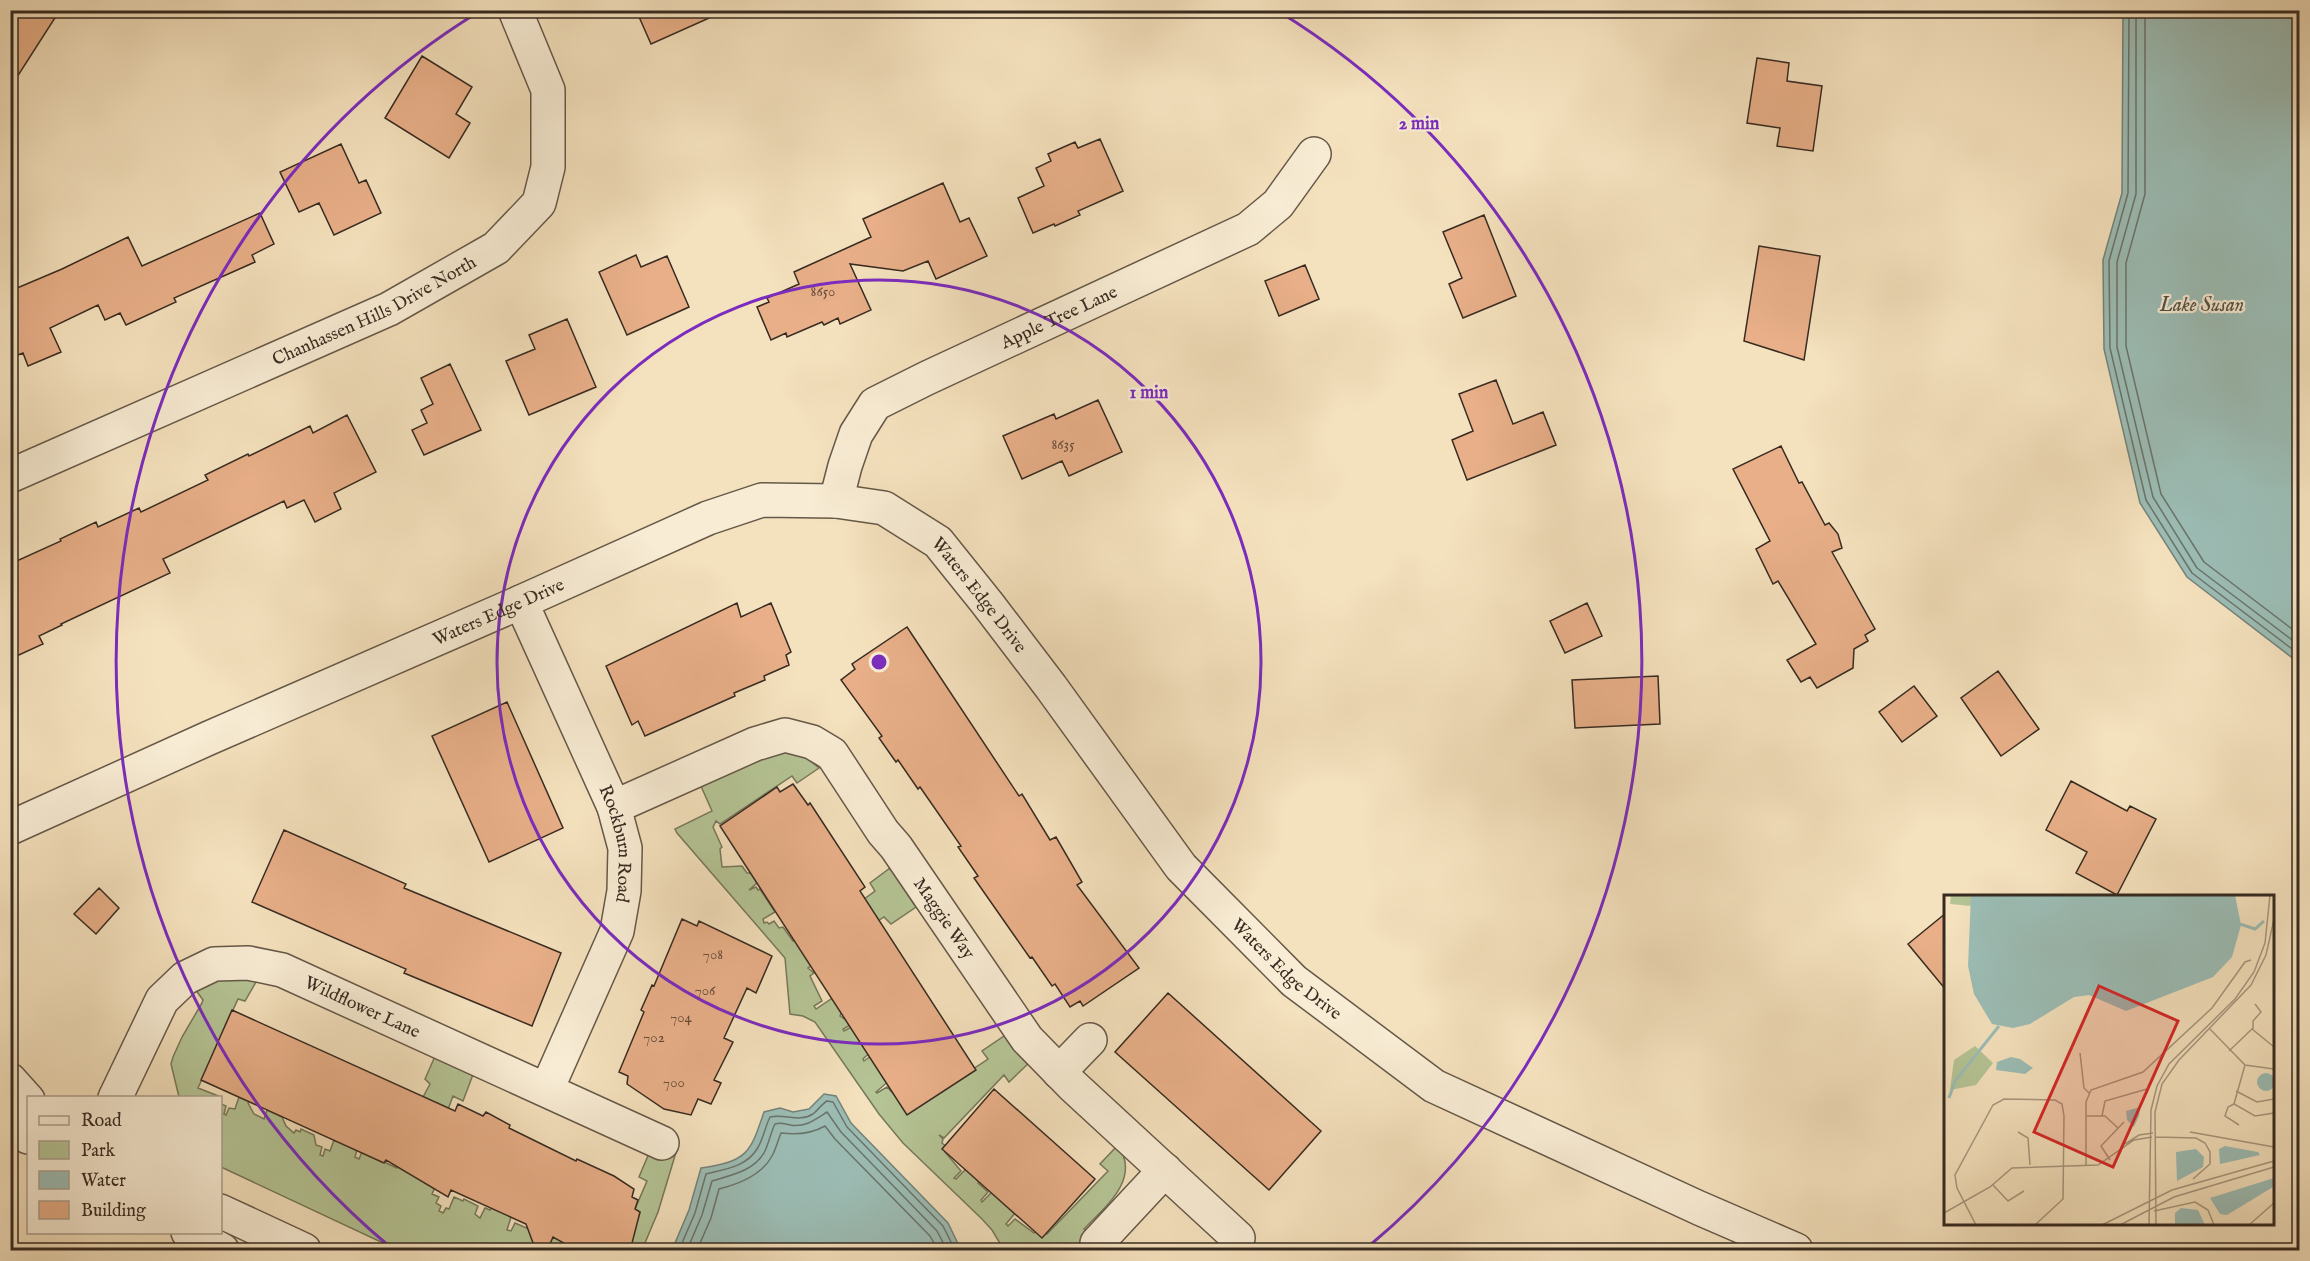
<svg xmlns="http://www.w3.org/2000/svg" width="2310" height="1261" viewBox="0 0 2310 1261" font-family="'IM FELL English',serif">
<style>
.green{fill:#b5c495;stroke:#76785b;stroke-width:1.5}
.water{fill:#9cbdb5;stroke:#74837a;stroke-width:1.5}
.lines{fill:none;stroke-linecap:round;stroke-linejoin:round}
.shore{stroke:#6a746b;stroke-width:1.5}
.building{fill:#e8af88;stroke:#372b21;stroke-width:1.5}
.minor-casing{stroke:#665848;stroke-width:36}
.minor{stroke:#f8ecd4;stroke-width:33}
.ring{fill:none;stroke:#7b2cbf;stroke-width:3}
.labels{text-anchor:middle;stroke-width:4.5;stroke-linejoin:round;paint-order:stroke}
.number-label{font-size:15px;fill:#634c3b}
.street-label{font-size:18px;fill:#372b21;stroke:#f8ecd4}
.water-label{font-size:20px;font-style:italic;fill:#505046;stroke:#f8ecd4}
.inset-river{fill:none;stroke:#9cbdb5;stroke-width:3}
.inset-road{fill:none;stroke:#a8987f;stroke-width:1.5}
.view{fill:#d62828;fill-opacity:0.15;stroke:#d62828;stroke-width:3}
.inset-edge{fill:none;stroke:#372b21;stroke-width:3}
.centre{fill:#7b2cbf;stroke:#f8ecd4;stroke-width:3}
.ring-label{font-size:18px;text-anchor:middle;font-weight:bold;fill:#7b2cbf;stroke:#f8ecd4;stroke-width:4.5;stroke-linejoin:round;paint-order:stroke}
</style>
<rect width="100%" height="100%" fill="#f4e1bd"/>
<filter id="stains"><feTurbulence type="fractalNoise" baseFrequency=".00333" numOctaves="4"/><feColorMatrix values="0 0 0 0 .2 0 0 0 0 .09 0 0 0 0 .02 0 0 0 .5 -.17"/></filter>
<radialGradient id="worn" r=".72"><stop offset=".6" stop-color="#630" stop-opacity="0"/><stop offset="1" stop-color="#630" stop-opacity=".3"/></radialGradient>
<path class="green" d="M 785,752 L 807,758 L 819,768 L 797,783 L 792,776 L 720,824 L 716,821 L 713,827 L 722,847 L 720,849 L 722,867 L 742,866 L 747,873 L 752,873 L 758,882 L 749,890 L 756,887 L 758,890 L 760,889 L 775,912 L 763,919 L 764,923 L 767,922 L 769,924 L 774,921 L 779,928 L 783,927 L 793,941 L 795,940 L 800,946 L 875,891 L 870,883 L 890,868 L 916,907 L 891,924 L 884,917 L 808,968 L 814,973 L 810,976 L 822,1001 L 814,1006 L 816,1009 L 834,997 L 842,1011 L 840,1016 L 852,1024 L 843,1029 L 844,1031 L 855,1025 L 874,1049 L 863,1059 L 864,1061 L 871,1056 L 890,1080 L 876,1092 L 877,1093 L 887,1087 L 910,1111 L 988,1059 L 982,1051 L 1007,1034 L 1030,1062 L 1009,1082 L 1004,1075 L 944,1138 L 939,1135 L 943,1139 L 942,1143 L 948,1148 L 945,1152 L 961,1171 L 954,1178 L 956,1179 L 969,1166 L 979,1181 L 978,1183 L 988,1192 L 981,1200 L 982,1202 L 995,1189 L 1016,1212 L 1006,1224 L 1008,1226 L 1015,1219 L 1034,1233 L 1039,1227 L 1047,1234 L 1108,1171 L 1100,1164 L 1118,1145 C 1141,1179 1106,1206 1084,1229 L 1089,1234 L 1085,1246 L 1078,1250 L 1004,1250 L 992,1230 L 982,1219 L 903,1143 L 879,1114 L 815,1022 L 803,1016 L 790,1014 L 785,958 L 677,833 L 675,829 L 712,811 L 700,784 L 765,755 Z
M 219,975 L 260,975 L 245,1001 L 238,999 L 198,1088 L 221,1097 L 221,1098 L 179,1097 L 171,1064 L 173,1057 L 182,1037 L 202,1003 L 203,1000 L 195,989 Z
M 436,1054 L 474,1072 L 463,1101 L 453,1096 L 447,1112 L 435,1187 L 432,1194 L 439,1197 L 436,1203 L 441,1206 L 439,1211 L 443,1213 L 446,1208 L 449,1209 L 454,1197 L 463,1201 L 464,1199 L 478,1206 L 475,1214 L 480,1218 L 485,1208 L 490,1210 L 492,1207 L 511,1217 L 507,1230 L 511,1231 L 515,1223 L 529,1229 L 537,1245 L 535,1250 L 398,1250 L 221,1167 L 221,1104 L 226,1106 L 224,1114 L 226,1115 L 229,1108 L 235,1109 L 239,1097 L 249,1101 L 248,1103 L 254,1114 L 264,1119 L 267,1110 L 282,1117 L 286,1126 L 294,1133 L 296,1130 L 300,1132 L 301,1129 L 314,1135 L 316,1145 L 322,1147 L 320,1155 L 323,1156 L 325,1149 L 330,1151 L 334,1140 L 357,1150 L 355,1157 L 359,1159 L 362,1152 L 397,1168 L 413,1146 L 422,1099 L 430,1084 L 425,1079 Z
M 667,1149 L 677,1149 L 658,1212 L 642,1250 L 628,1250 L 640,1212 L 635,1209 L 647,1181 L 639,1177 L 650,1151 Z
M 554,1235 L 572,1245 L 571,1250 L 541,1250 Z"/>
<path class="water" d="M 2123,11 L 2299,11 L 2299,663 L 2187,577 L 2140,503 L 2104,349 L 2103,260 L 2122,193 Z
M 824,1094 L 836,1096 L 851,1123 L 948,1223 L 961,1250 L 672,1250 L 689,1210 L 701,1168 C 747,1161 750,1154 764,1112 L 780,1108 L 793,1112 L 809,1109 Z"/>
<g class="lines">
<path class="shore" d="M 2129,10 L 2128,193 L 2109,261 L 2110,348 L 2146,500 L 2192,573 L 2300,655
M 2136,10 L 2136,194 L 2117,262 L 2117,347 L 2153,497 L 2197,568 L 2300,646
M 2145,10 L 2145,194 L 2126,263 L 2126,346 L 2161,494 L 2204,562 L 2300,635
M 679,1250 L 695,1213 L 706,1174 C 725,1169 746,1167 757,1149 C 763,1140 765,1127 770,1117 C 784,1113 799,1123 813,1114 C 818,1110 822,1104 827,1101 L 833,1102 L 847,1127 L 943,1226 L 955,1250
M 687,1250 L 702,1215 L 712,1181 C 731,1175 755,1171 765,1151 C 769,1142 771,1132 775,1124 C 782,1122 784,1124 790,1125 C 805,1128 816,1119 827,1112 L 841,1132 L 937,1231 L 947,1250
M 697,1250 L 711,1218 L 719,1189 C 739,1184 762,1175 772,1156 C 776,1149 778,1140 781,1133 C 797,1135 811,1134 825,1126 L 835,1139 L 930,1236 L 938,1250"/>
</g>
<path class="building" d="M 10,10 L 60,10 L 10,88 Z
M 636,10 L 727,10 L 651,44 Z
M 422,56 L 472,87 L 456,114 L 470,123 L 449,158 L 385,118 Z
M 1757,58 L 1789,63 L 1787,81 L 1822,86 L 1813,151 L 1777,146 L 1780,128 L 1747,123 Z
M 1100,139 L 1123,191 L 1078,211 L 1080,215 L 1055,226 L 1054,224 L 1033,233 L 1018,198 L 1044,186 L 1036,168 L 1051,161 L 1048,154 L 1075,142 L 1078,148 Z
M 341,144 L 359,183 L 366,180 L 381,213 L 334,235 L 319,203 L 299,212 L 280,172 Z
M 943,183 L 960,222 L 969,218 L 987,256 L 936,279 L 928,261 L 903,271 L 850,264 L 871,310 L 840,324 L 838,318 L 824,325 L 822,322 L 787,337 L 786,333 L 771,340 L 757,307 L 769,302 L 767,298 L 799,284 L 794,272 L 871,237 L 863,219 Z
M 260,213 L 274,244 L 252,255 L 255,262 L 174,298 L 176,302 L 126,325 L 120,313 L 105,320 L 98,305 L 50,328 L 61,352 L 28,366 L 23,353 L 10,358 L 10,291 L 62,269 L 128,237 L 142,266 Z
M 1484,215 L 1516,296 L 1463,318 L 1449,284 L 1462,278 L 1443,232 Z
M 1759,246 L 1820,256 L 1804,360 L 1744,341 Z
M 636,255 L 641,267 L 667,256 L 689,307 L 627,335 L 599,272 Z
M 1305,265 L 1319,299 L 1279,316 L 1265,281 Z
M 567,319 L 596,387 L 529,415 L 506,361 L 535,349 L 529,335 Z
M 450,364 L 481,430 L 424,455 L 412,430 L 427,423 L 421,410 L 433,404 L 421,378 Z
M 1496,380 L 1513,424 L 1543,412 L 1556,445 L 1467,480 L 1452,440 L 1473,431 L 1459,394 Z
M 1098,400 L 1122,452 L 1069,476 L 1062,461 L 1022,479 L 1003,436 L 1054,414 L 1056,419 Z
M 347,415 L 376,472 L 334,493 L 341,509 L 315,522 L 304,500 L 287,508 L 284,501 L 163,559 L 170,573 L 61,624 L 62,625 L 39,636 L 43,644 L 10,659 L 10,564 L 61,541 L 60,539 L 96,522 L 98,527 L 139,508 L 141,512 L 208,480 L 205,475 L 248,454 L 249,456 L 310,426 L 313,433 Z
M 1781,446 L 1799,483 L 1802,482 L 1825,525 L 1829,523 L 1838,534 L 1842,548 L 1832,552 L 1875,629 L 1865,635 L 1868,641 L 1854,649 L 1853,668 L 1817,688 L 1810,677 L 1801,682 L 1787,660 L 1816,644 L 1778,581 L 1773,584 L 1756,549 L 1770,541 L 1733,469 Z
M 737,603 L 741,617 L 771,603 L 791,652 L 786,655 L 789,665 L 764,676 L 765,680 L 734,693 L 735,696 L 645,736 L 638,721 L 632,725 L 606,666 Z
M 1587,603 L 1602,636 L 1565,653 L 1550,621 Z
M 907,627 L 1019,796 L 1022,794 L 1050,840 L 1056,837 L 1082,882 L 1077,885 L 1139,968 L 1083,1006 L 1080,1001 L 1070,1007 L 1055,984 L 1052,986 L 1032,957 L 1030,958 L 974,878 L 978,876 L 958,847 L 961,846 L 920,787 L 918,789 L 898,760 L 896,762 L 879,738 L 882,736 L 841,680 L 855,669 L 852,664 Z
M 1998,671 L 2039,729 L 2001,756 L 1961,698 Z
M 1658,676 L 1660,724 L 1575,728 L 1572,680 Z
M 1914,686 L 1937,716 L 1902,742 L 1879,712 Z
M 507,702 L 563,828 L 489,862 L 432,736 Z
M 2071,781 L 2127,811 L 2130,806 L 2156,819 L 2117,895 L 2076,873 L 2087,852 L 2046,830 Z
M 793,784 L 808,805 L 810,803 L 865,887 L 860,891 L 976,1070 L 907,1115 L 720,826 L 777,787 L 780,792 Z
M 284,830 L 406,884 L 404,888 L 561,953 L 532,1026 L 404,973 L 406,969 L 252,902 Z
M 99,888 L 119,908 L 96,934 L 74,914 Z
M 1946,913 L 1946,990 L 1908,944 Z
M 682,919 L 697,926 L 699,921 L 772,956 L 756,993 L 747,988 L 724,1038 L 733,1042 L 714,1080 L 721,1083 L 711,1104 L 698,1099 L 691,1115 L 664,1109 L 627,1084 L 628,1076 L 619,1072 L 644,1012 L 641,1010 L 652,985 L 654,986 Z
M 1168,993 L 1321,1131 L 1269,1190 L 1115,1052 Z
M 232,1010 L 455,1111 L 458,1104 L 483,1116 L 486,1112 L 510,1125 L 509,1128 L 576,1161 L 577,1159 L 614,1176 L 634,1189 L 632,1197 L 638,1200 L 635,1209 L 640,1212 L 630,1251 L 578,1251 L 553,1237 L 547,1251 L 536,1251 L 526,1224 L 451,1190 L 448,1197 L 386,1160 L 384,1163 L 201,1080 Z
M 994,1089 L 1095,1179 L 1042,1238 L 942,1149 Z"/>
<g class="lines">
<defs>
<g id="minor">
<path id="s1" d="M 10,476 L 389,309 L 496,248 L 539,203 L 548,167 L 548,90 L 515,10"/>
<path id="s2" d="M 836,501 L 845,466 L 856,434 L 875,404 L 927,378 L 1248,229 L 1278,204 L 1314,154"/>
<path id="s3" d="M 521,602 L 614,807 L 625,848 L 624,891 L 617,931 L 547,1089"/>
<path id="s4" d="M 614,807 L 755,744 L 785,735 L 812,742 L 832,754 L 883,832 L 896,847 L 1027,1039 L 1072,1085 L 1238,1238"/>
<path id="s5" d="M 10,828 L 209,738 L 521,602 L 708,518 L 762,500 L 836,501 L 884,508 L 938,542 L 987,603 L 1051,687 L 1181,867 L 1294,981 L 1434,1086 L 1699,1208 L 1796,1250"/>
<path d="M 1059,1072 L 1090,1040"/>
<path d="M 10,1080 L 28,1100"/>
<path id="s6" d="M 115,1098 L 162,1000 L 185,978 L 214,964 L 248,963 L 282,970 L 662,1143"/>
<path d="M 10,1121 L 28,1137"/>
<path d="M 220,1211 L 304,1250"/>
<path d="M 188,1232 L 222,1250"/>
<path d="M 1097,1243 L 1165,1170"/>
</g>
</defs>
<use href="#minor" class="minor-casing"/>
<use href="#minor" class="minor"/>
</g>
<g class="ring">
<circle cx="879" cy="662" r="382"/>
<path d="M389 1246A763 763 0 0 1 480 11M1278 11A763 763 0 0 1 1369 1246"/>
</g>
<g class="labels">
<g class="number-label">
<text x="823" y="296">8650</text>
<text x="1063" y="449">8635</text>
<text x="713" y="959">708</text>
<text x="705" y="995">706</text>
<text x="681" y="1022">704</text>
<text x="654" y="1042">702</text>
<text x="674" y="1087">700</text>
</g>
<g class="street-label">
<text dy="6" stroke="none"><textPath href="#s1" startOffset="400">Chanhassen Hills Drive North</textPath></text>
<text dy="6" stroke="none"><textPath href="#s2" startOffset="309">Apple Tree Lane</textPath></text>
<text dy="6" stroke="none"><textPath href="#s5" startOffset="1074">Waters Edge Drive</textPath></text>
<text dy="6" stroke="none"><textPath href="#s5" startOffset="534">Waters Edge Drive</textPath></text>
<text dy="6" stroke="none"><textPath href="#s3" startOffset="262">Rockburn Road</textPath></text>
<text dy="6" stroke="none"><textPath href="#s4" startOffset="436">Maggie Way</textPath></text>
<text dy="6" stroke="none"><textPath href="#s5" startOffset="1560">Waters Edge Drive</textPath></text>
<text dy="6" stroke="none"><textPath href="#s6" startOffset="330">Wildflower Lane</textPath></text>
</g>
<g class="water-label">
<text x="2202" y="311">Lake Susan</text>
</g>
</g>
<g transform="translate(1944 895)">
<rect width="330" height="330" fill="#f4e1bd"/>
<path d="M 7,0 L 27,0 L 27,11 L 6,9 ZM 31,151 L 49,168 L 32,190 L 6,195 L 10,165 Z" fill="#b5c495"/>
<path d="M 27,0 L 291,0 L 297,30 L 288,62 L 269,82 L 182,116 L 145,100 L 130,102 L 86,129 L 69,133 L 48,129 L 30,99 L 24,71 ZM 67,162 L 76,164 L 89,173 L 81,179 L 52,175 L 53,167 ZM313 187a9 9 0 1 1 18 0a9 9 0 1 1-18 0ZM 196,212 L 195,221 L 190,232 L 183,225 L 182,216 ZM 281,251 L 314,257 L 316,260 L 276,269 L 275,254 ZM 252,254 L 260,262 L 259,272 L 233,286 L 232,257 ZM 330,283 L 329,292 L 283,320 L 276,319 L 266,303 ZM 237,313 L 254,315 L 261,330 L 231,330 L 231,318 Z" fill="#9cbdb5"/>
<path class="inset-river" d="M 296,29 L 311,34 L 320,26M 5,203 L 11,186 L 55,131"/>
<path class="inset-road" d="M 265,133 L 301,170 L 330,174M 309,134 L 309,126 L 317,117 L 311,109M 285,156 L 308,134 L 330,152M 136,158 L 140,193 L 145,198M 301,170 L 290,209 L 311,221 L 330,218M 292,196 L 313,207 L 330,204M 290,209 L 284,212 L 281,221 L 295,230M 142,221 L 161,221 L 174,233M 158,221 L 161,206 L 203,194M 74,237 L 84,243 L 86,270M 246,237 L 330,252M 211,242 L 252,243 L 261,248 L 266,257 L 266,269 L 249,284M 181,249 L 195,240 L 209,238M 166,265 L 157,251 L 180,227M 142,270 L 142,207 L 147,195 L 199,177 L 268,113 L 301,67 L 307,65M 49,290 L 64,306 L 80,296M 210,316 L 251,307 L 264,315 L 270,330M 0,318 L 46,292 L 68,273 L 154,270 L 190,245 L 208,242M 32,330 L 13,293 L 11,280 L 49,210 L 60,204 L 111,205 L 118,209 L 120,221 L 119,304 L 91,330M 158,330 L 228,295 L 330,266M 176,330 L 230,302 L 330,272M 205,330 L 207,215 L 213,191 L 225,169 L 291,104 L 310,77 L 321,48 L 326,0M 212,330 L 211,217 L 218,189 L 235,165 L 307,90 L 322,60 L 330,24M 305,330 L 330,308"/>
<path class="view" d="M 155,91 L 234,126 L 169,272 L 90,237 Z"/>
<rect width="330" height="330" class="inset-edge"/>
</g>
<circle cx="879" cy="662" r="9" class="centre"/>
<g class="ring-label">
<text x="1419" y="129">2 min</text>
<text x="1149" y="398">1 min</text>
</g>
<rect width="2310" height="1261" fill="none" stroke="#f4e1bd" stroke-width="36"/>
<rect x="12" y="12" width="2286" height="1237" fill="none" stroke="#372b21" stroke-width="3"/>
<rect x="18" y="18" width="2274" height="1225" fill="none" stroke="#372b21" stroke-width="1.5"/>
<rect x="27" y="1096" width="195" height="138" fill="#f8ecd4" stroke="#ab9f8c" stroke-width="1.5"/>
<rect x="39" y="1116" width="30" height="9" fill="#f8ecd4" stroke="#ab9f8c" stroke-width="1.5"/>
<text x="81" y="1126" font-size="18" fill="#372b21">Road</text>
<rect x="39" y="1141" width="30" height="18" fill="#b5c495" stroke="#ab9f8c" stroke-width="1.5"/>
<text x="81" y="1156" font-size="18" fill="#372b21">Park</text>
<rect x="39" y="1171" width="30" height="18" fill="#9cbdb5" stroke="#ab9f8c" stroke-width="1.5"/>
<text x="81" y="1186" font-size="18" fill="#372b21">Water</text>
<rect x="39" y="1201" width="30" height="18" fill="#e8af88" stroke="#ab9f8c" stroke-width="1.5"/>
<text x="81" y="1216" font-size="18" fill="#372b21">Building</text>
<rect width="100%" height="100%" filter="url(#stains)"/>
<rect width="100%" height="100%" fill="url(#worn)"/>
</svg>
